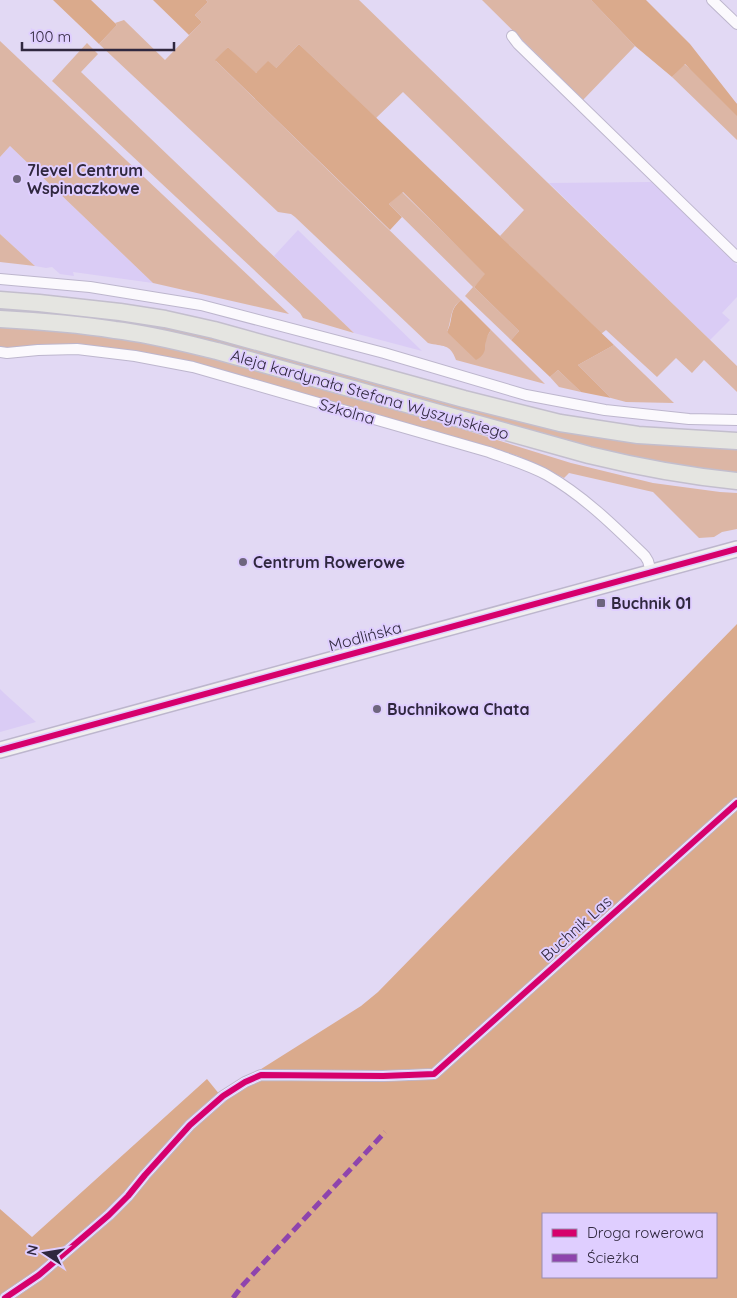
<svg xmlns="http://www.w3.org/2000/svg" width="737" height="1298" viewBox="0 0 737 1298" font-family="Quicksand,sans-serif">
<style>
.built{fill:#daccf5}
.green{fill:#dcb6a5}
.forest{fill:#daaa8c;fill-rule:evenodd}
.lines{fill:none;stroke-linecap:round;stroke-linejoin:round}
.minor-casing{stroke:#bdb6cd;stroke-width:12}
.secondary-casing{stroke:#bdb6cd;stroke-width:18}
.primary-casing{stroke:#c3becd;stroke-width:19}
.minor{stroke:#fbf9fd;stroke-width:10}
.secondary{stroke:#f0eff0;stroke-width:15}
.primary{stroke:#e5e5e1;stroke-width:16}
.quiet{stroke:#8e44ad;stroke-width:5;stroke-dasharray:10 5;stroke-linecap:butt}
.cycleway-casing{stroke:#dfceff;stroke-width:9}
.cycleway{stroke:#d6006c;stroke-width:6}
.poi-dot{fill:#6e667e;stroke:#dfceff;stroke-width:2}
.labels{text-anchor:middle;stroke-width:4;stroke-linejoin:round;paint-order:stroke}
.poi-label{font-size:16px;font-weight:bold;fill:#30283f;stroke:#dfceff;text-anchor:start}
.street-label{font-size:16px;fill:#30283f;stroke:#dfceff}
</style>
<rect width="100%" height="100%" fill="#e2d9f4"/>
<path class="built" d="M 10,146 L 153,283 L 73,272 L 74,276 L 60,274 L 52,267 L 46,268 L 35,266 L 0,234 L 0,157 Z
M 651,182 L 707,234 L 706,236 L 737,265 L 737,297 L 722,313 L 730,320 L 710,340 L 549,183 Z
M 298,230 L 422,351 L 354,333 L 274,256 Z
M 0,689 L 4,693 L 36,722 L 0,732 Z"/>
<path class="green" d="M 206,0 L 359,0 L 737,366 L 737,392 L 704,360 L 692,373 L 676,358 L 657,377 L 606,330 L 601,334 L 500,236 L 524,210 L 403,92 L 376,118 L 299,44 L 276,68 L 255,73 L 228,47 L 216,61 L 461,300 C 449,309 452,320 447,332 L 485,349 L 486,338 L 491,330 L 545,384 L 456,360 C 450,343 443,347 428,343 L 295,217 L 291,214 L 278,212 L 99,44 L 117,25 L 115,23 L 124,20 L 165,60 L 202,22 L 195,15 L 208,2 Z
M 482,0 L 591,0 L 635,46 L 583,100 Z
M 0,41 L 289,314 L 153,283 L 10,146 L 0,157 Z
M 87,43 L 98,54 L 81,72 L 354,333 L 303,318 L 300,313 L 52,81 Z
M 684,64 L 737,104 L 737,140 L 672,77 Z
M 402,192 L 486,274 L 474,287 L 519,331 L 511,340 L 465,296 L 473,287 L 389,204 Z
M 0,234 L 35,266 L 0,262 Z
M 0,307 L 136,321 L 242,343 L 441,400 L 737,448 L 737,474 L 700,470 L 576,445 L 239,349 L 173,334 L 0,313 Z
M 0,327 L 63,330 L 127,339 L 199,353 L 436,421 L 571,463 L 653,483 L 720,492 L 737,493 L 737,529 L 722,532 L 714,537 L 699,538 L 653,492 L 569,473 L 564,478 L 518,456 L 316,397 L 195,364 L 126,350 L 69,344 L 22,347 L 0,347 Z
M 614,345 L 674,403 L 626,402 L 611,398 L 578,365 Z
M 558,370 L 581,392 L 559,387 L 550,377 Z"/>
<path class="forest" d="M 53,0 L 91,0 L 117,25 L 99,44 Z
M 153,0 L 206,0 L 208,2 L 195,15 L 202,22 L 189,35 Z
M 591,0 L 646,0 L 690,44 L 737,104 L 737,116 L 685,64 L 672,77 L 635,46 Z
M 299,44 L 614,345 L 578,365 L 611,398 L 581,392 L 558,370 L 550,377 L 511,340 L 519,331 L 474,287 L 485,274 L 403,192 L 389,204 L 402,217 L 390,230 L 215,60 L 228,47 L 256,73 L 268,61 L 276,68 Z
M 461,300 L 491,330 C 481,343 491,352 476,360 L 447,332 C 454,319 448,311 461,300 Z
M 737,624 L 737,1298 L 0,1298 L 0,1209 L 32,1237 L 207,1079 L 220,1095 L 361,1006 L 378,992 ZM 543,1214 L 716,1214 L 716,1277 L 543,1277 Z"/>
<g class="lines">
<defs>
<path id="minor" d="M 712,0 L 737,24
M 512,36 L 518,44 L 737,257
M 0,279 L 90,287 L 201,305 L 384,353 L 526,395 L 605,410 L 689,419 L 737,420
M 0,352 L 7,353 L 38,350 L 77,349 L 135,356 L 193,367 L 489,452 C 508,459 529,465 547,475 C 584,496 615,527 645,556 L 648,561 L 651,572
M 5,1298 L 39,1275 L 109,1215 L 128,1196 L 145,1175 L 190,1125 L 223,1096 L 245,1082 L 261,1075 L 383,1076 L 434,1074 L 737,803"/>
<path id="secondary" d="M 0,750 L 737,549"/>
<path id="primary" d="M 0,300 L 39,303 L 120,312 L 165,319 L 214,330 L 464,399 L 560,423 L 638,435 L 737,441
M 0,319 C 39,321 77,324 115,330 C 150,334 184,343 217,351 L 589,455 C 638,467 687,476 737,481"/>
</defs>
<use href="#minor" class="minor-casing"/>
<use href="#secondary" class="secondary-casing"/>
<use href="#primary" class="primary-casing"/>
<use href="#minor" class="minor"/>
<use href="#secondary" class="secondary"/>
<use href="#primary" class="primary"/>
<path class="quiet" d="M 233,1298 L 242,1286 L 385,1132"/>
<defs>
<path id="cycleway" d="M 0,750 L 737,549
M 5,1298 L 39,1275 L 109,1215 L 128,1196 L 145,1175 L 190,1125 L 223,1096 L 245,1082 L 261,1075 L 383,1076 L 434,1074 L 737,803"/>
</defs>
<use href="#cycleway" class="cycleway-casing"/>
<use href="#cycleway" class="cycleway"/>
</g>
<g class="poi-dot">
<circle cx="17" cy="179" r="5"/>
<circle cx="243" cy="562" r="5"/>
<rect x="596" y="598" width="10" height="10" rx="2.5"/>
<circle cx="377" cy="709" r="5"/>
</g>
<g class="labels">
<g class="poi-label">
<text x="27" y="176">7level Centrum<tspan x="27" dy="18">Wspinaczkowe</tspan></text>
<text x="253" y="568">Centrum Rowerowe</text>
<text x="611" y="609">Buchnik 01</text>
<text x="387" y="715">Buchnikowa Chata</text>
</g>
<g class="street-label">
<text transform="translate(370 394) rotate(16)" y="6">Aleja kardynała Stefana Wyszyńskiego</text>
<text transform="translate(347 411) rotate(16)" y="6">Szkolna</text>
<text transform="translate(365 636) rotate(-15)" y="6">Modlińska</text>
<text transform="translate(576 928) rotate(-42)" y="6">Buchnik Las</text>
</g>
</g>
<rect x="542" y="1213" width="175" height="65" fill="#dfceff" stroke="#998cb2"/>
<rect x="552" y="1229" width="25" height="8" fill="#d6006c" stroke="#998cb2"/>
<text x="587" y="1238" font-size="15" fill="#30283f">Droga rowerowa</text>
<rect x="552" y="1254" width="25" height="8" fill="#8e44ad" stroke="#998cb2"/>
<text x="587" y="1263" font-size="15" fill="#30283f">Ścieżka</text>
<g transform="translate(45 1253) rotate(282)" stroke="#dfceff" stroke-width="4" paint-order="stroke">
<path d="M0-4L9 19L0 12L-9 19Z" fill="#30283f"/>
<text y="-8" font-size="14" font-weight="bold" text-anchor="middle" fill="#30283f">N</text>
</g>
<path d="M22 42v8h152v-8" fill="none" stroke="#30283f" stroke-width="2.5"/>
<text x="30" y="42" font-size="15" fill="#30283f" stroke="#dfceff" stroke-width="4" paint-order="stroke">100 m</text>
</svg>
